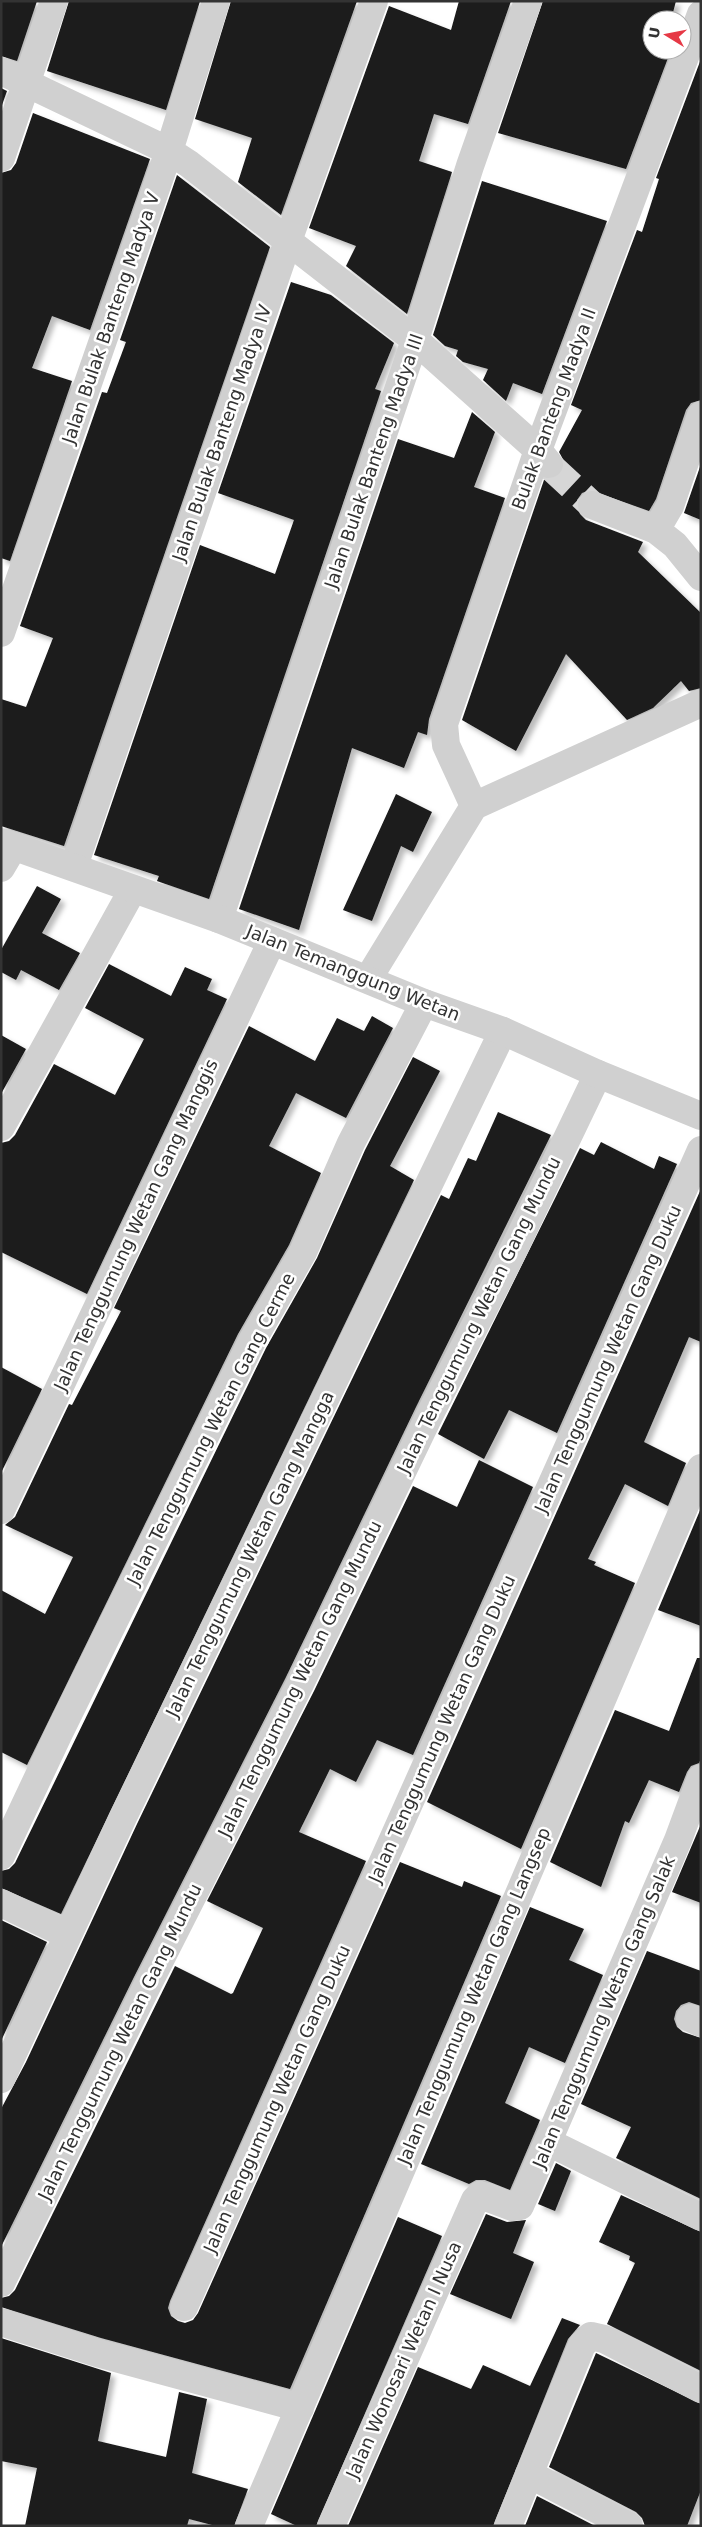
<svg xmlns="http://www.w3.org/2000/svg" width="702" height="2527" viewBox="0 0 702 2527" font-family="'DejaVu Sans',sans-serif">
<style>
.building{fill:#1a1a1a;filter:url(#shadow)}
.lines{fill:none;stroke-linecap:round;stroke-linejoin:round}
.minor-tunnel{stroke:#d6d6d6;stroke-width:28;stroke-dasharray:28 14;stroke-linecap:butt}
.minor{stroke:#d0d0d0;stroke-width:28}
.tertiary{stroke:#d0d0d0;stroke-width:28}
.labels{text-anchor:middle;stroke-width:5;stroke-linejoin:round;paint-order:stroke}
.street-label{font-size:18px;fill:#333;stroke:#fff}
</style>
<defs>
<filter id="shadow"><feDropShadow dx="4.5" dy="4.5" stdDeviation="2.5" flood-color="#0004"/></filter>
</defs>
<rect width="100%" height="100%" fill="#fff"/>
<path class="building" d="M 1,1 L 37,1 L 17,61 L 1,56 Z
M 69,1 L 200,1 L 166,110 L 47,71 Z
M 231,1 L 357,1 L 281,215 L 238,182 L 252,138 L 195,119 Z
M 459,1 L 511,1 L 468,124 L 434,114 L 419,161 L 452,172 L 407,314 L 346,266 L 356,246 L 309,228 L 389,6 L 451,30 Z
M 543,1 L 676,1 L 671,20 L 652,20 L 652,50 L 671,50 L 626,169 L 498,133 Z
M 701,59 L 701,400 L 691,403 L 686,410 L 656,499 L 649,511 L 590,490 L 582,493 L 577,500 L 577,507 L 580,514 L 586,520 L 643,542 L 638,552 L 701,613 L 701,688 L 689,691 L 681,681 L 653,708 L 627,720 L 566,654 L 516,751 L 462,720 L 544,480 L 558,477 L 564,469 L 564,461 L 559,452 L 582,410 L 571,405 L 637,230 L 642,232 L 659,179 L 656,178 Z
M 1,88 L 7,91 L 1,108 Z
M 33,113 L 150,159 L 90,330 L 52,316 L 32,368 L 72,381 L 10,561 L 1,558 L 1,173 L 11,170 L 16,163 Z
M 177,175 L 270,247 L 64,846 L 1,826 L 1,699 L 26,707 L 53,638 L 20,626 L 102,392 L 107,393 L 126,342 L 120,340 Z
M 482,181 L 607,221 L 542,394 L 513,383 L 506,401 L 483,380 L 488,369 L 463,362 L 456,356 L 458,350 L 445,346 L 433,335 Z
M 291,282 L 331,295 L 394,343 L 375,389 L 381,391 L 209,899 L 157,881 L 159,876 L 94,855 L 200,545 L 275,574 L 294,520 L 218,493 Z
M 472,412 L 495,432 L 474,487 L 505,498 L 429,719 L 427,735 L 418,732 L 404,768 L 352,748 L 299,930 L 239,909 L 398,439 L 454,458 Z
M 701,464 L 701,520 L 684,513 Z
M 396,794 L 432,812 L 413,852 L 401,846 L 372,921 L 343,910 Z
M 37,886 L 61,899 L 42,933 L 80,953 L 59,990 L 21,970 L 16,980 L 1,972 L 1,950 Z
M 109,964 L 171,996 L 185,967 L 212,979 L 207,990 L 227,999 L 87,1294 L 1,1252 L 1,1143 L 9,1141 L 15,1135 L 54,1064 L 115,1095 L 144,1039 L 85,1008 Z
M 372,1016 L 393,1028 L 346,1118 L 296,1093 L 269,1146 L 321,1173 L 289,1245 L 238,1334 L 27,1765 L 1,1752 L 1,1590 L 45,1614 L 73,1557 L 5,1525 L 15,1517 L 69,1404 L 72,1405 L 121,1311 L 114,1308 L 249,1026 L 315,1061 L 337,1018 L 364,1031 Z
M 1,1035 L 26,1049 L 1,1094 Z
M 413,1057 L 440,1071 L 390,1166 L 414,1180 L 61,1914 L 1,1888 L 1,1871 L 9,1869 L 15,1863 L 266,1348 L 317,1258 L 365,1150 Z
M 498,1112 L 551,1135 L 416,1407 L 286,1677 L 134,1977 L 1,2247 L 1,2109 L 26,2062 L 137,1824 L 441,1195 L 449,1199 L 468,1158 L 476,1161 Z
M 601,1142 L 654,1169 L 659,1156 L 677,1164 L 557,1433 L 509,1410 L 484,1459 L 438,1434 L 580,1148 L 594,1155 Z
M 701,1189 L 701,1342 L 689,1337 L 644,1442 L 686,1463 L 668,1506 L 625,1484 L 588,1559 L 596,1562 L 594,1565 L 635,1583 L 521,1849 L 427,1802 Z
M 1,1367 L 42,1389 L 1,1473 Z
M 479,1460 L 533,1487 L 413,1755 L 377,1740 L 356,1782 L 330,1769 L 299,1832 L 366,1861 L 170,2301 L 168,2308 L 171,2316 L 178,2321 L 185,2323 L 193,2320 L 198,2313 L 400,1862 L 462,1887 L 464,1881 L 501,1896 L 290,2389 L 101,2338 L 1,2307 L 1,2298 L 9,2296 L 15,2290 L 175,1966 L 231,1994 L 233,1993 L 263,1928 L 207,1901 L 314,1691 L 413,1486 L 457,1507 Z
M 701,1508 L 701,1626 L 658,1610 Z
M 697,1658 L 701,1658 L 701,1758 L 699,1763 L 691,1766 L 687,1772 L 679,1792 L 649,1780 L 629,1823 L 625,1821 L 601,1887 L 550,1862 L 615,1710 L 669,1731 Z
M 701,1824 L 701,1903 L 672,1892 Z
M 530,1907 L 584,1929 L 569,1960 L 603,1975 L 565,2063 L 529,2047 L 505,2103 L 540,2120 L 510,2190 L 485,2180 L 476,2180 L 469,2184 L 421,2164 Z
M 1,1920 L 47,1942 L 1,2041 Z
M 647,1951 L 701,1971 L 701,2006 L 689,2002 L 681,2005 L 676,2011 L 674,2019 L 677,2027 L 683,2032 L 701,2038 L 701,2199 L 616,2158 L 631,2127 L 581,2104 Z
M 556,2163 L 571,2171 L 555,2211 L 538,2204 Z
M 621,2195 L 701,2232 L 701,2371 L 607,2324 L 635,2263 L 629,2260 L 630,2256 L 599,2242 Z
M 486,2214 L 507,2222 L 526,2220 L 513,2253 L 534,2262 L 511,2319 L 450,2294 Z
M 398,2217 L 442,2236 L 316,2526 L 297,2526 L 271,2514 Z
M 562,2318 L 580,2325 L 568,2339 L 493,2526 L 348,2526 L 418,2367 L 471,2389 L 483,2365 L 530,2386 Z
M 1,2338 L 111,2373 L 98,2441 L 166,2457 L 179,2392 L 207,2399 L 192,2473 L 248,2489 L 234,2526 L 216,2526 L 189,2519 L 187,2526 L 25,2526 L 37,2468 L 1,2461 Z
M 596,2353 L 701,2404 L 701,2490 L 687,2526 L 645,2526 L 642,2518 L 636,2512 L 549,2467 Z
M 537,2496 L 595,2526 L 525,2526 Z"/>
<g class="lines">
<path class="minor-tunnel" d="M 551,467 L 592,505"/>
<path class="minor" d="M 1,71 L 169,151 L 189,164 L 415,340 L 538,450 L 549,464
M 1,158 L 54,1
M 592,505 L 656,530 L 675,545 L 701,577
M 656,530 L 670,506 L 701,415
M 1,633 L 169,151 L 216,1
M 474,806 L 446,745 L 444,724 L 538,450 L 701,14
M 74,866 L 288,241 L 374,1
M 1,868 L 14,846
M 219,919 L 415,340 L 470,166 L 528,1
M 368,979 L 474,806 L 701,703
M 1,1127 L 133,889
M 1,1510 L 272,941
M 1,1856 L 59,1733 L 252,1341 L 303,1252 L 351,1143 L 424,1003
M 1,1903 L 68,1935
M 690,2018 L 701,2023
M 1,2079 L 123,1817 L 503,1031
M 548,2142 L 701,2217
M 1,2283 L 148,1984 L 300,1684 L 430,1414 L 514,1249 L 598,1074
M 184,2307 L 701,1150
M 1,2322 L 97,2353 L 300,2408
M 529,2474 L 629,2526
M 249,2526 L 701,1468
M 331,2526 L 475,2200 L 480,2195 L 512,2207 L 520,2206 L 678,1840 L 701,1778
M 508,2526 L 582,2345 L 591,2336 L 604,2339 L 701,2389"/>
<path class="tertiary" d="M 1,842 L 219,919 L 424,1003 L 503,1031 L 598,1074 L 701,1116"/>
</g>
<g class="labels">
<g class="street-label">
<text transform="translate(111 318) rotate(-71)" y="6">Jalan Bulak Banteng Madya V</text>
<text transform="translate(554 409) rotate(-70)" y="6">Bulak Banteng Madya II</text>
<text transform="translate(222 433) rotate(-71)" y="6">Jalan Bulak Banteng Madya IV</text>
<text transform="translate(374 461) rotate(-71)" y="6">Jalan Bulak Banteng Madya III</text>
<text transform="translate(353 973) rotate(22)" y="6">Jalan Temanggung Wetan</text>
<text transform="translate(136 1225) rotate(-65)" y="6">Jalan Tenggumung Wetan Gang Manggis</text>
<text transform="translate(479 1315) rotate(-64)" y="6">Jalan Tenggumung Wetan Gang Mundu</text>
<text transform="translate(608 1359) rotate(-66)" y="6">Jalan Tenggumung Wetan Gang Duku</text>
<text transform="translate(211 1429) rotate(-63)" y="6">Jalan Tenggumung Wetan Gang Cerme</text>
<text transform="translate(250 1554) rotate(-64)" y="6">Jalan Tenggumung Wetan Gang Mangga</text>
<text transform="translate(300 1679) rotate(-64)" y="6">Jalan Tenggumung Wetan Gang Mundu</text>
<text transform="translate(442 1729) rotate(-66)" y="6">Jalan Tenggumung Wetan Gang Duku</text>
<text transform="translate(474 1996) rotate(-67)" y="6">Jalan Tenggumung Wetan Gang Langsep</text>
<text transform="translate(604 2012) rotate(-67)" y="6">Jalan Tenggumung Wetan Gang Salak</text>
<text transform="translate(120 2042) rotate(-64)" y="6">Jalan Tenggumung Wetan Gang Mundu</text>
<text transform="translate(277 2099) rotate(-66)" y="6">Jalan Tenggumung Wetan Gang Duku</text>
<text transform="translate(404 2360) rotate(-66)" y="6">Jalan Wonosari Wetan I Nusa</text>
</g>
</g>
<rect width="702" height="2527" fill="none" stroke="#333333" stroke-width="5"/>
<g transform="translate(667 35) rotate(280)"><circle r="24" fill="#ffffff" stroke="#adadad"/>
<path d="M0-4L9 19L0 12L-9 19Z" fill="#e63946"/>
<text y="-8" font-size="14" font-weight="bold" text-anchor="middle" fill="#333333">U</text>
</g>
</svg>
